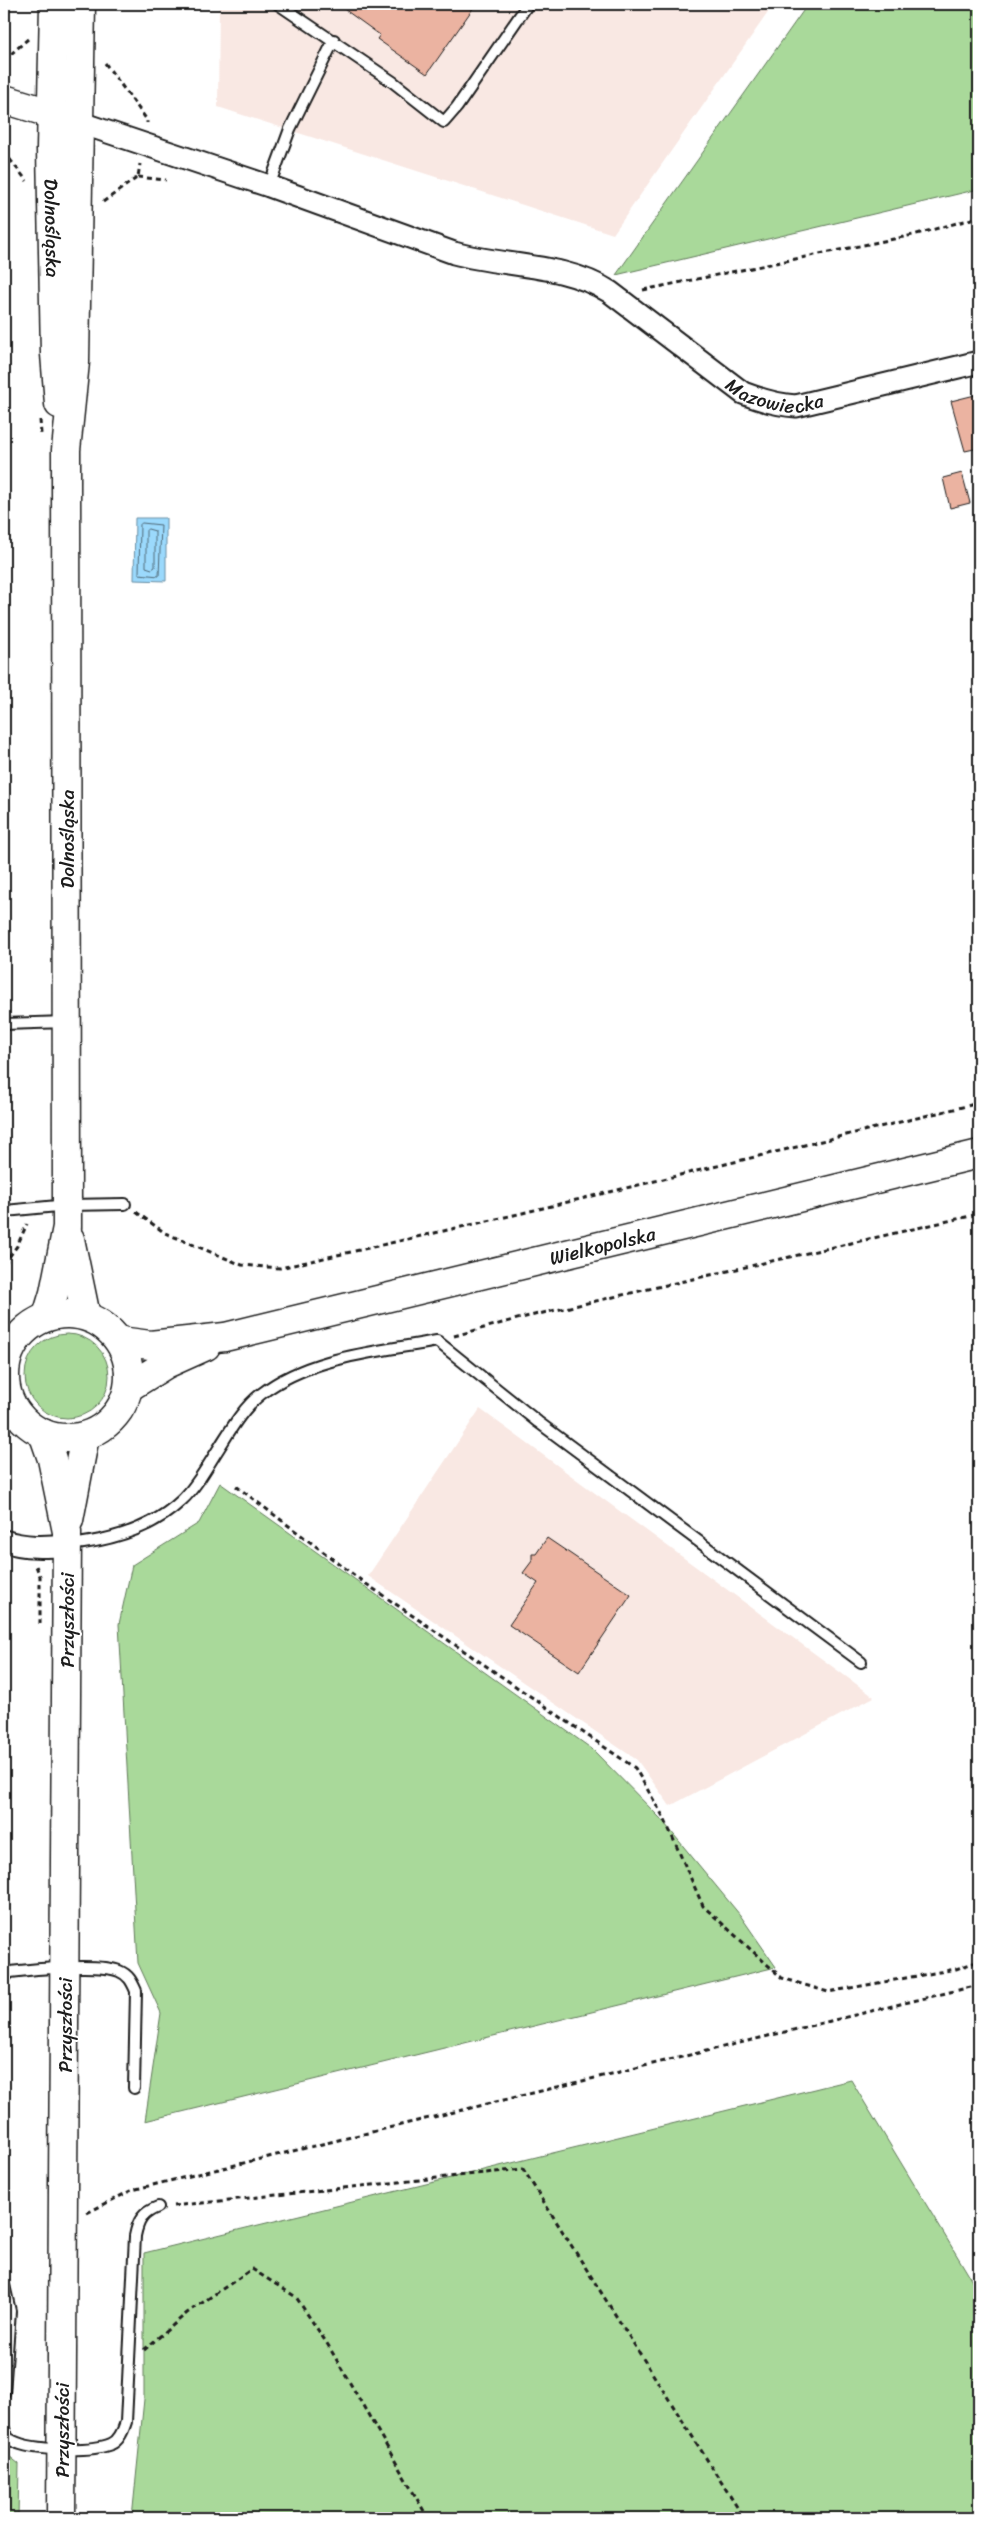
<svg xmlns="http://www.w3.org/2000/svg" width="983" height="2522" viewBox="0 0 983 2522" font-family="Sriracha,sans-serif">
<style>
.built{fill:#f9e8e3}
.green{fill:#a9d99a;stroke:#627a5b}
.water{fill:#9bd9fc;stroke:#688da2}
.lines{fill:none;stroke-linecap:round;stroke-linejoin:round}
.shore{stroke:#4f6876;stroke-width:1}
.building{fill:#ebb3a1;stroke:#1c1c1c}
.lane-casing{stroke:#1c1c1c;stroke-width:14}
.street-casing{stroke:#1c1c1c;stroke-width:25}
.secondary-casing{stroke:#1c1c1c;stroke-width:31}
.path{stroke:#1c1c1c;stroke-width:3;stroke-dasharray:5 4;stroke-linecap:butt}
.lane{stroke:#fff;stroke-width:10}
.street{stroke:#fff;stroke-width:21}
.secondary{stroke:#fff;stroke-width:28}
.labels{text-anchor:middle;stroke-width:4;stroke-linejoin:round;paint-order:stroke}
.street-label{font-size:19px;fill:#1c1c1c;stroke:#fff}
</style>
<rect width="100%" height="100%" fill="#fff"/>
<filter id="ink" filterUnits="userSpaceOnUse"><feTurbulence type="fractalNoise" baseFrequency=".02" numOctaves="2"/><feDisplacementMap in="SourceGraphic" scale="10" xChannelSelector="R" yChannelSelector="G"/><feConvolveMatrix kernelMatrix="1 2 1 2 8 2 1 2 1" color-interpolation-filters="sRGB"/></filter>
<g filter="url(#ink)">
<path class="built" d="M 219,4 L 774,4 L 613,234 L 218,107 Z
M 480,1409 L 874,1697 L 670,1806 L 637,1760 L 368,1576 Z"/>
<path class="green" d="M 808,4 L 979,4 L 979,189 L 616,275 Z
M25 1376a42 42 0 1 1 84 0a42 42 0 1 1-84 0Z
M 220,1483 L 592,1749 L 660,1818 L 740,1915 L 776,1967 L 145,2121 L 161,2013 L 138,1963 L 119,1624 L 132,1565 L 199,1523 Z
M 851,2080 L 979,2292 L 979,2518 L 132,2518 L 144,2399 L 144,2253 Z
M 4,2452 L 19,2464 L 18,2518 L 4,2518 Z"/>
<path class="water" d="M 135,518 L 166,518 L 166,581 L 134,580 Z"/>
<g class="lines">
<path class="shore" d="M 142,523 L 161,525 L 159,576 L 139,574 L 140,525 Z
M 148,529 L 155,531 L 155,567 L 152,569 L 146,567 L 146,531 Z"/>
</g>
<path class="building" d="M 337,4 L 476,4 L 427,74 L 377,39 L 380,35 Z
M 979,394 L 979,448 L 965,451 L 951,401 Z
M 962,473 L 970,503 L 950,508 L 943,478 Z
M 547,1538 L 631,1595 L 579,1672 L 509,1625 L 538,1583 L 523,1573 L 532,1561 L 532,1554 L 536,1554 Z"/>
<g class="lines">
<defs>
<path id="lane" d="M 278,4 L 393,82 L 444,122 L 457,107 L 528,4
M 269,186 L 290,129 L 334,40
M 4,1024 L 66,1022
M 5,1211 L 68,1205 L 125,1204
M 68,1545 C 108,1541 152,1529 182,1500 C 197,1486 208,1465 219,1448 C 231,1429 243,1408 261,1394 C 310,1356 378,1352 437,1341 L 538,1422 L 861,1662
M 4,1978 L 10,1972 C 33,1969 99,1963 119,1971 C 129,1975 132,1982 136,1991 L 134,2088
M 4,2285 L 10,2311 L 4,2393
M 4,2429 C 6,2434 9,2439 13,2441 C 32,2451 91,2452 111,2444 C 119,2441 123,2431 126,2422 L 135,2236 C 138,2221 142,2213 158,2207"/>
<g id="street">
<path id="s1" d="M 78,122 L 269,186 L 454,253 C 505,267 565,263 610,292 L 743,393 C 761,400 777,405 796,406 L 979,362"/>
<path d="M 4,1541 C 25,1548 46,1547 67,1545"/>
</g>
<g id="secondary">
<path id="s2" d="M 54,4 L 51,149 L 55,354 L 59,404"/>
<path d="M 4,99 L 69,119"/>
<path d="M 70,1239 L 86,1316"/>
<circle cx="67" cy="1376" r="62"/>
<path d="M 47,1316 L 54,1293 L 67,1227 L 66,450 L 75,362 L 81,4"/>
<path id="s3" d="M 120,1341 L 150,1345 L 225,1337 L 979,1154"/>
<path d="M 129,1387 L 166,1364 L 206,1346"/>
<path d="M 43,1433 L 52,1459 L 67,1532 L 61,2518"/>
<path d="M 69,1520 L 85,1436"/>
</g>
</defs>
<use href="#lane" class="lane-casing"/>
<use href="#street" class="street-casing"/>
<use href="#secondary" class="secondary-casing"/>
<path class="path" d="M 4,60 L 28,39
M 105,63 L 147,120 L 147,123
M 4,152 L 27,181
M 138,177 L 166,180
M 103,202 L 138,177 L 140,164
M 643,290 L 913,235 L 979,217
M 40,420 L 41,434
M 136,1212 L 165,1233 L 242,1265 L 280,1268 L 514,1215 L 979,1103
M 4,1264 L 17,1246 L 27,1224
M 454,1336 L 521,1318 L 979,1214
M 236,1486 L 362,1581 L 635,1768 L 664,1818 L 703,1906 L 782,1978 L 828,1992 L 956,1969 L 979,1961
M 36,1566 L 40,1576 L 40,1624
M 173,2206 L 523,2169 L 744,2518
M 87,2213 L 132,2190 L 979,1985
M 144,2350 L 187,2313 L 252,2269 L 296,2297 L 328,2345 L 428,2518"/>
<use href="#lane" class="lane"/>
<use href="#street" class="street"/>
<use href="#secondary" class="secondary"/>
</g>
</g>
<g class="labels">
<g class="street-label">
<text dy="7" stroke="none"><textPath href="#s2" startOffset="224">Dolnośląska</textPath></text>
<text dy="7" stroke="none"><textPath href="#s1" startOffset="759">Mazowiecka</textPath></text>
<text transform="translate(67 839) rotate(-90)" y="7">Dolnośląska</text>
<text dy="7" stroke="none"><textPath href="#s3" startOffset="494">Wielkopolska</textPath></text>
<text transform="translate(67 1620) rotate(-90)" y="7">Przyszłości</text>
<text transform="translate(65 2025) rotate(-90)" y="7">Przyszłości</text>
<text transform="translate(62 2430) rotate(-90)" y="7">Przyszłości</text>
</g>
</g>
<rect width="983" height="2522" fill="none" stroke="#fff" stroke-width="20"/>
<rect x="10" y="10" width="963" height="2502" fill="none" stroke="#1c1c1c" stroke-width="2" filter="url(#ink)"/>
</svg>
